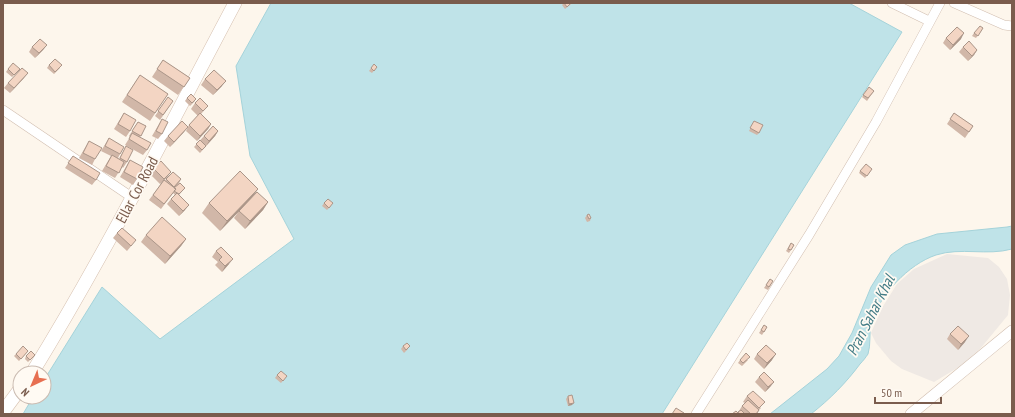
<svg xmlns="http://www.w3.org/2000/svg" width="1015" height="417" viewBox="0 0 1015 417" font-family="'PT Sans Narrow',sans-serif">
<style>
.industrial{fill:#efe9e4}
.water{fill:#bfe3e8;stroke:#a5d3da}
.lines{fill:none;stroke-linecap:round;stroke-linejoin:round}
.minor-casing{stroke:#d1beb0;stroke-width:10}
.tertiary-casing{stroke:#d1beb0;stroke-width:12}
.secondary-casing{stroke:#d6c0b0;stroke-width:14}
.minor{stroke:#fff;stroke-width:9}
.tertiary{stroke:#fff;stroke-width:11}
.secondary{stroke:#fff;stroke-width:13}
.wall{fill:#d1b7a8}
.shaded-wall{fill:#aa9588}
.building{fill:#f3d5c3;stroke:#aa9588}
.labels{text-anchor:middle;stroke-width:3.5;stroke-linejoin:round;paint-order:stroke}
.street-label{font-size:15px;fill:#7a5c4d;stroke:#fffaf3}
.water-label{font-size:16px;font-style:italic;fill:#437c86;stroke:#fffaf3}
</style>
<rect width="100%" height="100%" fill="#fdf6ec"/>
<path class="industrial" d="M 947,254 L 988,258 L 999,267 L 1007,279 L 1010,295 L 1008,315 L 980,349 L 959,367 L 934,382 L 902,369 L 891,361 L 876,343 L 871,333 L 882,308 L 897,284 L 914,269 Z"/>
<path class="water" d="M 271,3 L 849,3 L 902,32 L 662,414 L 23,414 L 33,397 L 44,397 L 44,380 L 102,287 L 160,339 L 294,239 L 250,156 L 236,66 Z
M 1012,226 L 1012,249 C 987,256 961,247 936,255 C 909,264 879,295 871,324 C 869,333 871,345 868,354 C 866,357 863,361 860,364 C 846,383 830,399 811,414 L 770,414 L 827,369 L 839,356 L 852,333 L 871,287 L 891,255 L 905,245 L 937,234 L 1007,227 Z"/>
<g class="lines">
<defs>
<path id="minor" d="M 892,3 L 929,21
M 954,3 L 1004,25 L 1012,26
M 3,110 L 133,198
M 696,414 L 809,235 L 876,122 L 940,3"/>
<path id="tertiary" d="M 911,414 L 1012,331"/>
<path id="secondary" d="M 32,373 C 106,253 169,127 235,3
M 3,412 L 20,389"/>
</defs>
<use href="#minor" class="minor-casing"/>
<use href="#tertiary" class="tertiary-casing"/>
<use href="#secondary" class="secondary-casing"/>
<use href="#minor" class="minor"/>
<use href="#tertiary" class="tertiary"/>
<use href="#secondary" class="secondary"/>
</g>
<path class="wall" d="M 564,3 L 572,3 L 570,5 L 565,9 L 562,5 Z
M 983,28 L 976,38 L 972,36 L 974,33 Z
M 946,38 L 961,39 L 950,50 L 943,43 Z
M 47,45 L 43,50 L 35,58 L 29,52 L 32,47 Z
M 963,47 L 977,50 L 974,55 L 968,61 L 959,52 Z
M 163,60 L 190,78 L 178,95 L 152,77 Z
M 49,65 L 60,68 L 54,74 L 47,68 Z
M 377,67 L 372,73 L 369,71 L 371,68 Z
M 8,69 L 18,71 L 12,77 L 6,72 Z
M 140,75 L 168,94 L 150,121 L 122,102 Z
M 24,78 L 10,93 L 4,88 L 8,83 Z
M 205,79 L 222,86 L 213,95 L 201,85 Z
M 869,87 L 874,91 L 867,101 L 862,97 Z
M 168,97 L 173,101 L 160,120 L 155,116 Z
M 187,98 L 195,101 L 190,106 L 185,101 Z
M 195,103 L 208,106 L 201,114 L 211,124 L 208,129 L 197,141 L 186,131 L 189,125 L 198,116 L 191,109 Z
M 124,113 L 130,131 L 126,137 L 114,129 Z
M 954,113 L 973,126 L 965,138 L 947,124 Z
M 162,119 L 162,134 L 158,139 L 152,136 Z
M 754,121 L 759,133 L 757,135 L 749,131 Z
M 138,122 L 146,126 L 140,137 L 147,150 L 143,155 L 125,145 L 130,137 L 129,136 Z
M 218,131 L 215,136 L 200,153 L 194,147 L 204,136 Z
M 184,132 L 170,147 L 164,141 L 168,136 Z
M 109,138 L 120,154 L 118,158 L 119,159 L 126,146 L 127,162 L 123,168 L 122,167 L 115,178 L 102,171 L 111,156 L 101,151 Z
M 89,141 L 95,159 L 92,165 L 79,158 Z
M 73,156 L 96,180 L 92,185 L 65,168 Z
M 130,160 L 137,179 L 133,185 L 120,177 Z
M 153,168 L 171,172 L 167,177 L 160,184 L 150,174 Z
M 872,169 L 865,178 L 859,173 L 860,171 Z
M 166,179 L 181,179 L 178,185 L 185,188 L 179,195 L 185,210 L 179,216 L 167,204 L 171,199 L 175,195 L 173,193 L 161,209 L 149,200 L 164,180 L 165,181 Z
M 258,189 L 251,198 L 268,202 L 263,210 L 245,229 L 234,218 L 239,211 L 220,231 L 202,213 L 209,203 Z
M 324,203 L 331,206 L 327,210 L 322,206 Z
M 587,215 L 591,218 L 590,221 L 587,222 L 585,218 Z
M 117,233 L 132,245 L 127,251 L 113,238 Z
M 146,235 L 186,239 L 181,246 L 165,264 L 141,242 Z
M 791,243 L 794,245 L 789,253 L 786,251 Z
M 216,251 L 229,264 L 222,272 L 215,265 L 218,262 L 212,257 Z
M 770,279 L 773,281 L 768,290 L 764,288 Z
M 764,325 L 767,327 L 762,335 L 759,333 Z
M 950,334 L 965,342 L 958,350 L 947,339 Z
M 403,346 L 408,349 L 404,353 L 401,349 Z
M 28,351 L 19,361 L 14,356 L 16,354 Z
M 757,354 L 772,360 L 764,369 L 754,359 Z
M 35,355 L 28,362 L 25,359 L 26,356 Z
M 740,360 L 748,360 L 742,366 L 738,363 Z
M 277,375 L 287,376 L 281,383 L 275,378 Z
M 759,377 L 774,382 L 770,387 L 765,392 L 755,382 Z
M 568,396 L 572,405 L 568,406 L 566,399 Z
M 747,396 L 761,408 L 759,410 L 757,414 L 732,414 L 738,412 L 739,411 L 742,406 L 745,403 L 743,402 Z"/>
<path class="shaded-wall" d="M 964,33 L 961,39 L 950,50 L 953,45 Z
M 47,45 L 43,50 L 35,58 L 39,53 Z
M 977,50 L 974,55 L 968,61 L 972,56 Z
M 28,73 L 24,78 L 10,93 L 14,88 Z
M 226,81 L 222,86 L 213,95 L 217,90 Z
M 211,124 L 208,129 L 197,141 L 200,136 Z
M 188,127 L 184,132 L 170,147 L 174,142 Z
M 218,131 L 215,136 L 206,146 L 209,141 Z
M 171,172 L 167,177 L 160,184 L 164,179 Z
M 258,189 L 251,199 L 220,231 L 227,221 Z
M 268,202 L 263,210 L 245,229 L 250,221 Z
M 189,205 L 185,210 L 179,216 L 183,211 Z
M 186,239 L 181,246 L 165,264 L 170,256 Z
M 233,259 L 229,264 L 222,272 L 225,266 Z
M 969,336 L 965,342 L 958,350 L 961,344 Z
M 776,354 L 772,360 L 764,369 L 767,363 Z
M 774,382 L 770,387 L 765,392 L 768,387 Z
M 574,403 L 572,405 L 568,406 L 569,404 Z"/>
<path class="building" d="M 564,3 L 571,3 L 567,7 Z
M 980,26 L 983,28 L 978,36 L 974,33 Z
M 957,27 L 964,33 L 953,45 L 946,38 Z
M 40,39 L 47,45 L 39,53 L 32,47 Z
M 969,41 L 977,50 L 972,56 L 963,47 Z
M 55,59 L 62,65 L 55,72 L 49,65 Z
M 163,60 L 190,78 L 184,87 L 157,69 Z
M 13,63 L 20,69 L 14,75 L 8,69 Z
M 374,64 L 377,67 L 374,71 L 371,68 Z
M 22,68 L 28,73 L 14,88 L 8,83 Z
M 214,70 L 226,81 L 217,90 L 205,79 Z
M 140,75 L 168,94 L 155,113 L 127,95 Z
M 869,87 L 874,91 L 868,98 L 863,95 Z
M 191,94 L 196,99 L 192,103 L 187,98 Z
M 168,97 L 173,101 L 163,115 L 158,111 Z
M 200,98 L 208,106 L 203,111 L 195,103 Z
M 124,113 L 136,120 L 130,131 L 118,124 Z
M 200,113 L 211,124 L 200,136 L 189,125 Z
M 954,113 L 973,126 L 969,132 L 950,119 Z
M 162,119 L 168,122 L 162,134 L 156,131 Z
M 182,121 L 188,127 L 174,142 L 168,136 Z
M 754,121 L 763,125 L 759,133 L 750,128 Z
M 138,122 L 146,126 L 141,136 L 132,131 Z
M 213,126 L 218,131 L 209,141 L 204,136 Z
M 132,133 L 151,143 L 147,150 L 129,139 Z
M 109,138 L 124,147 L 120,154 L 105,146 Z
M 200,140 L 206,146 L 202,150 L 196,144 Z
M 89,141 L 102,148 L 95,159 L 83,153 Z
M 126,146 L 133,150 L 127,162 L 120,158 Z
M 112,155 L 124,162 L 119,173 L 106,166 Z
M 73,156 L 100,173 L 96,180 L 68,163 Z
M 130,160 L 143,167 L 137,179 L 124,172 Z
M 161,161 L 171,172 L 164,179 L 153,168 Z
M 866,164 L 872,169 L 867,176 L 860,171 Z
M 240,171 L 258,189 L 227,221 L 209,203 Z
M 173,172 L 181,179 L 174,187 L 166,179 Z
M 164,180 L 176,189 L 164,204 L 153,195 Z
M 180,183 L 185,188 L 179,194 L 174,191 L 176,189 L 174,188 Z
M 257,192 L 268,202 L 250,221 L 239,211 Z
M 177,193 L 189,205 L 183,211 L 171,199 Z
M 328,199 L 333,203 L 329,208 L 324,203 Z
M 589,214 L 591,218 L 589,219 L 587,215 Z
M 162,217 L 186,239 L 170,256 L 146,235 Z
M 122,228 L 136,240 L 131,246 L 117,233 Z
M 791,243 L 794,245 L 791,250 L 788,249 Z
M 221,247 L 233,259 L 225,266 L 219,260 L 222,257 L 216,251 Z
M 770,279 L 773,281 L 769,287 L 766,285 Z
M 764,325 L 767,327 L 764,332 L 761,330 Z
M 958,326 L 969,336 L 961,344 L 950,334 Z
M 407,343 L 410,346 L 406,350 L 403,346 Z
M 766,345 L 776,354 L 767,363 L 757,354 Z
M 23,346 L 28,351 L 21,359 L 16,354 Z
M 31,351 L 35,355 L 30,360 L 26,356 Z
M 746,353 L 750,357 L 743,363 L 740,360 Z
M 281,371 L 287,376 L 283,381 L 277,375 Z
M 764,372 L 774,382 L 768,387 L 759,377 Z
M 753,391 L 765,402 L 759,408 L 747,396 Z
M 572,395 L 574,403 L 569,404 L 568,396 Z
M 748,400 L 759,410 L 756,414 L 751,414 L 742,406 Z
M 676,408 L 684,413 L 683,414 L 672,414 Z
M 741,410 L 745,414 L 739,414 L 738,412 Z
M 736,411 L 739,414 L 732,414 Z"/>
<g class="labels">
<g class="street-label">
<text transform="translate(137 190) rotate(-62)" y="5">Ellar Cor Road</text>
</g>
<g class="water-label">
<text transform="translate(870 315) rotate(-63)" y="6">Pran Sahar Khal</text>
</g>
</g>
<rect width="1015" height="417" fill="none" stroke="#7a5c4d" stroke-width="8"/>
<g transform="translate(32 385) rotate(224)"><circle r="19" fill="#fffaf3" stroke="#cabbb1"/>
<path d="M0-3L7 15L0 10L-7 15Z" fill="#e76f51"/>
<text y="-6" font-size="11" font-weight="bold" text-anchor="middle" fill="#7a5c4d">N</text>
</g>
<path d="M875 397v6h66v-6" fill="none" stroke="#7a5c4d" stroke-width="2"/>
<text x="881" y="397" font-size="12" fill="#7a5c4d" stroke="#fffaf3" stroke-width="3" paint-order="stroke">50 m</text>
</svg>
